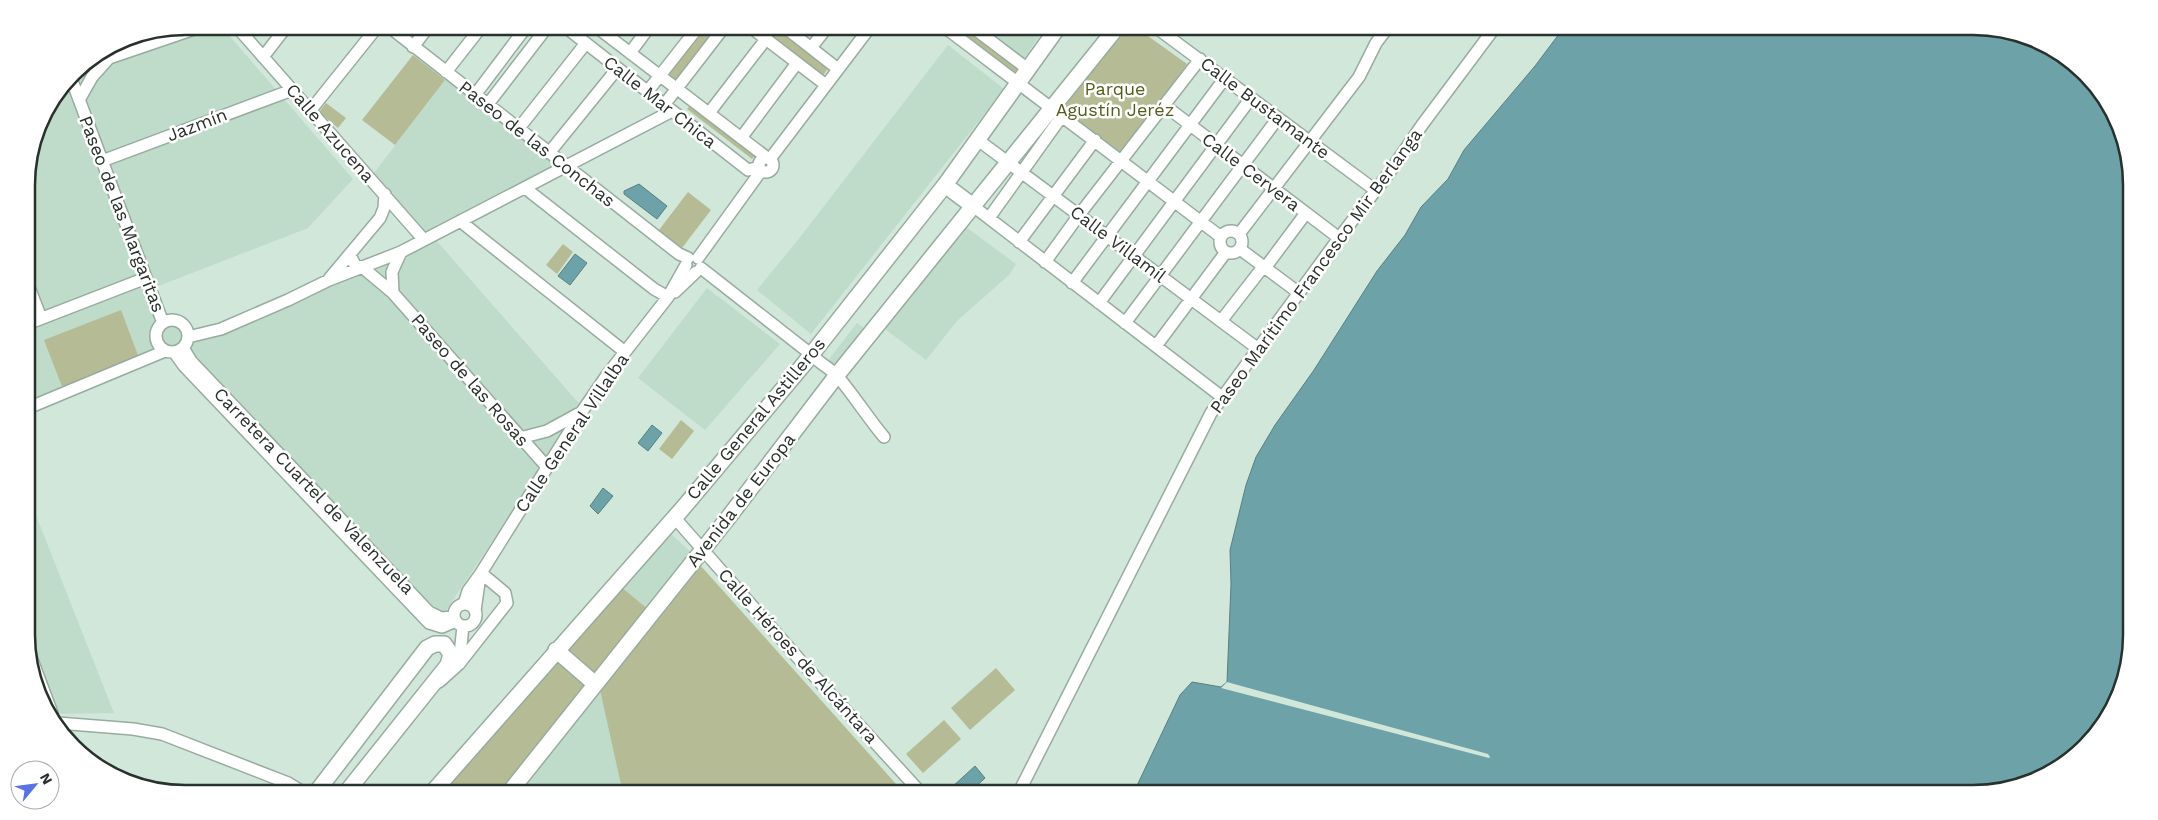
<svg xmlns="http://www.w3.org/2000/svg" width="2158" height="820" viewBox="0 0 2158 820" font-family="'Work Sans',sans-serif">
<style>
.built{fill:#bfdbc9}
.green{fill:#b5bb94}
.water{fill:#6ca2a8;stroke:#588083}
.pier{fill:#d1e7da}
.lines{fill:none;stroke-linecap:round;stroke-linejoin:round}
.minor-casing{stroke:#97ac9f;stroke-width:14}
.major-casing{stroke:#97ac9f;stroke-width:18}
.minor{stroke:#fff;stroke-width:11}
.major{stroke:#fff;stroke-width:15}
.labels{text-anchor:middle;stroke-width:5;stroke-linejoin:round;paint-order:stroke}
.park-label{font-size:18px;fill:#565d1c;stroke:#fff}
.street-label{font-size:18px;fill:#29312c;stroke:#fff}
.rim{fill:none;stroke:#29312c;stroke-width:2.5}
</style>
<rect width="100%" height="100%" fill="#d1e7da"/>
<path class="built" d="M 185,26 L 221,26 L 353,179 L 308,228 L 156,287 L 169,321 L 178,322 L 191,329 L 199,330 L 291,302 L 341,282 L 435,239 L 582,407 L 445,612 L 437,613 L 163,348 L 28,402 L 27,174 L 43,115 L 80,66 L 125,38 Z
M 979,26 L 1046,26 L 1023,60 Z
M 948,45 L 1004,89 L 811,334 L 757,290 L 801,236 Z
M 445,80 L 558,164 L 426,234 L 371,177 Z
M 966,227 L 1016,264 L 1009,275 L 957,321 L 926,360 L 885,329 Z
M 707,288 L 780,344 L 705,430 L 638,378 Z
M 857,323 L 867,330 L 835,370 L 826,363 Z
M 28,495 L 114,713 L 53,714 L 29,666 Z
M 672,535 L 693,554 L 649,610 L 620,586 Z
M 600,690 L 623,794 L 512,794 Z"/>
<path class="green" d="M 705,26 L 720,26 L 676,84 L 666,77 Z
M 757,26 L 776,26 L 829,67 L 822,77 Z
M 948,26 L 964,26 L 1018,68 L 1012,77 Z
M 1131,26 L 1134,26 L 1187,64 L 1123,154 L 1058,106 Z
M 413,55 L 445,80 L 395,145 L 362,120 Z
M 326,103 L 346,118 L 338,128 L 319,112 Z
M 692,103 L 757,153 L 752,159 L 687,109 Z
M 688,192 L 711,210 L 682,248 L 659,230 Z
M 563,244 L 573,252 L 557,274 L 546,265 Z
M 121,310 L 139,358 L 63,389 L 44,340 Z
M 681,420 L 694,431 L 672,459 L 659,449 Z
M 700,565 L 905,794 L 623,794 L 600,690 Z
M 620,586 L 649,610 L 593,675 L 561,648 Z
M 555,657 L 586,684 L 500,794 L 435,794 Z
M 996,668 L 1015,690 L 970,730 L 951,708 Z
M 944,720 L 961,739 L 923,773 L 906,754 Z"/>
<path class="water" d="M 1565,26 L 1973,26 L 2024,35 L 2069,59 L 2099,88 L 2130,164 L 2132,635 L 2123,686 L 2099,731 L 2069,761 L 2024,785 L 1983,793 L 1133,794 L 1180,695 L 1192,682 L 1221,687 L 1227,682 L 1231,584 L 1230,550 L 1246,485 L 1256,457 L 1275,425 L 1314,370 L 1377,271 L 1405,235 L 1421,207 L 1448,179 L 1464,150 L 1535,66 Z
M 639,184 L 667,206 L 657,219 L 624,194 L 624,191 Z
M 575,254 L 587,263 L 570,285 L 558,276 Z
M 652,425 L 662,433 L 648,451 L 638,443 Z
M 603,488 L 613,496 L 598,514 L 590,506 Z
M 975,766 L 985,778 L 968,794 L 956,794 L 951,788 Z"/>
<path class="pier" d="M 1227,682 L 1488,754 L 1490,757 L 1489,758 L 1221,688 Z"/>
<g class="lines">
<defs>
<path id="minor" d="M 236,26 L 424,240
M 388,26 L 679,254 L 688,258
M 564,26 L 748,170 L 759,167
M 595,26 L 766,157
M 749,26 L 826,85
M 783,26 L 838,69
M 943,26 L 1221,237
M 971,26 L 1029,70
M 1154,26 L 1375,190
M 413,47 L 429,26
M 811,48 L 828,26
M 630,53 L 650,26
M 95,57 L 109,58 L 203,26
M 263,57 L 287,26
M 446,72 L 482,26
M 71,78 L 163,323
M 647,92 L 699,26
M 475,95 L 527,26
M 79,100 L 92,77 L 109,58
M 488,104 L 548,26
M 664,105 L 725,26
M 1164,105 L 1339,238
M 310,111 L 378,26
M 709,113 L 766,39
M 519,128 L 586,43
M 741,138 L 797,63
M 978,140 L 1257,348
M 549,153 L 617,69
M759 165a7 7 0 1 1 14 0a7 7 0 1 1-14 0Z
M 770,159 L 871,26
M 102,161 L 292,90
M 525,188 L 654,289 L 668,297
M 973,206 L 1222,397
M 989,218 L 1062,116
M 460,221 L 625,352
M1220 242a11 11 0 1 1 22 0a11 11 0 1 1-22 0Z
M 1239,234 L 1359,77 L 1376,43 L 1389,26
M 1019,242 L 1095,140
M 1240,249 L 1299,293
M 350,255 L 355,265 L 362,267 L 393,293 L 547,467
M 698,258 L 761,171
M 1045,262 L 1079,215 L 1200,59
M 701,268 L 812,355 C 820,364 832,369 839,378 C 855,397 868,418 884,437
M 1265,268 L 1306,213
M 329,279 L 380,218 L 384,208 L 385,194
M 27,282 L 41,318
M 1072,283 L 1225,78
M 675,292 L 696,272
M 393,293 L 392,272 L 401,252
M 1099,303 L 1251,98
M156 336a16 16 0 1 1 32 0a16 16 0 1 1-32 0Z
M 1221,321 L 1263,267
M 1125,323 L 1278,118
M 27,324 L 146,278
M 188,337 L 221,329 L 288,300 L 329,280 L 401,252 L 672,111
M 1156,346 L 1226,252
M 183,348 L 191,361 L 429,612 L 441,618 L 454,617
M 174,352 L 184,366 L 429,623 L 442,627 L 456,621
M 28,408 L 165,351
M 520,438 L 547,431 L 578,414
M 674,517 L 806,667 L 922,794
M 464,604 L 468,591 L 481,573 L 583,410 L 607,375 L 668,297 L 686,265
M454 615a11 11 0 1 1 22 0a11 11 0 1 1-22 0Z
M 475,611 L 480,575
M 29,652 L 52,713
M 459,664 L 507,603 L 505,593 L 481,573
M 439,682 L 459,664 L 463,626
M 58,723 L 133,729 L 162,734 L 288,783 L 306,794
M 1018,794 L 1211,413 L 1339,238 L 1389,173 L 1422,125 L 1496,26"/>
<path id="major" d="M 945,185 L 973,206
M 556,650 L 594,683
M 315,794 L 427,648 L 435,644 L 444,644 L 451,654 L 448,665 L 345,794
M 431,794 L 683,508 L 804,364 L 945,185 L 1059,26
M 508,794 L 728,518 L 837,375 L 1118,26"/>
</defs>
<use href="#minor" class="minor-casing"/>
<use href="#major" class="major-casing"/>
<use href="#minor" class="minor"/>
<use href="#major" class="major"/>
</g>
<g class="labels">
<g class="park-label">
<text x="1115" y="95">Parque<tspan x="1115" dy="21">Agustín Jeréz</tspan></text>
</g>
<g class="street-label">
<text transform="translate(660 102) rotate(38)" y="6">Calle Mar Chica</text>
<text transform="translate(1265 108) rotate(37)" y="6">Calle Bustamante</text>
<text transform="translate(197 125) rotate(-21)" y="6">Jazmín</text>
<text transform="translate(330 133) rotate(49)" y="6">Calle Azucena</text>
<text transform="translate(537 144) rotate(38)" y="6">Paseo de las Conchas</text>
<text transform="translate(1251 172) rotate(37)" y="6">Calle Cervera</text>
<text transform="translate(122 214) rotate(69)" y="6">Paseo de las Margaritas</text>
<text transform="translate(1118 244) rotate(37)" y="6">Calle Villamíl</text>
<text transform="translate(1316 271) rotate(-54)" y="6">Paseo Marítimo Francesco Mir Berlanga</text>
<text transform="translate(470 380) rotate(49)" y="6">Paseo de las Rosas</text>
<text transform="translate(756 419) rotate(-50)" y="6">Calle General Astilleros</text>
<text transform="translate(572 433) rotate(-56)" y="6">Calle General Villalba</text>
<text transform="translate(314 491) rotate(46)" y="6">Carretera Cuartel de Valenzuela</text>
<text transform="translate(741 500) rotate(-52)" y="6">Avenida de Europa</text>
<text transform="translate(798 656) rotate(48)" y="6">Calle Héroes de Alcántara</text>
</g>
</g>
<path d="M0 0H2158V820H0ZM185 35H1973A150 150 0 0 1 2123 185V635A150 150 0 0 1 1973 785H185A150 150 0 0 1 35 635V185A150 150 0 0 1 185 35Z" fill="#fff" fill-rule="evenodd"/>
<path class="rim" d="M185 35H1973A150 150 0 0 1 2123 185V635A150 150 0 0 1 1973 785H185A150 150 0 0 1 35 635V185A150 150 0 0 1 185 35Z"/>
<g transform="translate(35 785) rotate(61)"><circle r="24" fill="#ffffff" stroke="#a9adab"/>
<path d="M0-4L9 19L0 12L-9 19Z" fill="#5872e8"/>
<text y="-8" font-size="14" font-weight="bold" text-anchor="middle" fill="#29312c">N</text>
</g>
</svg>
